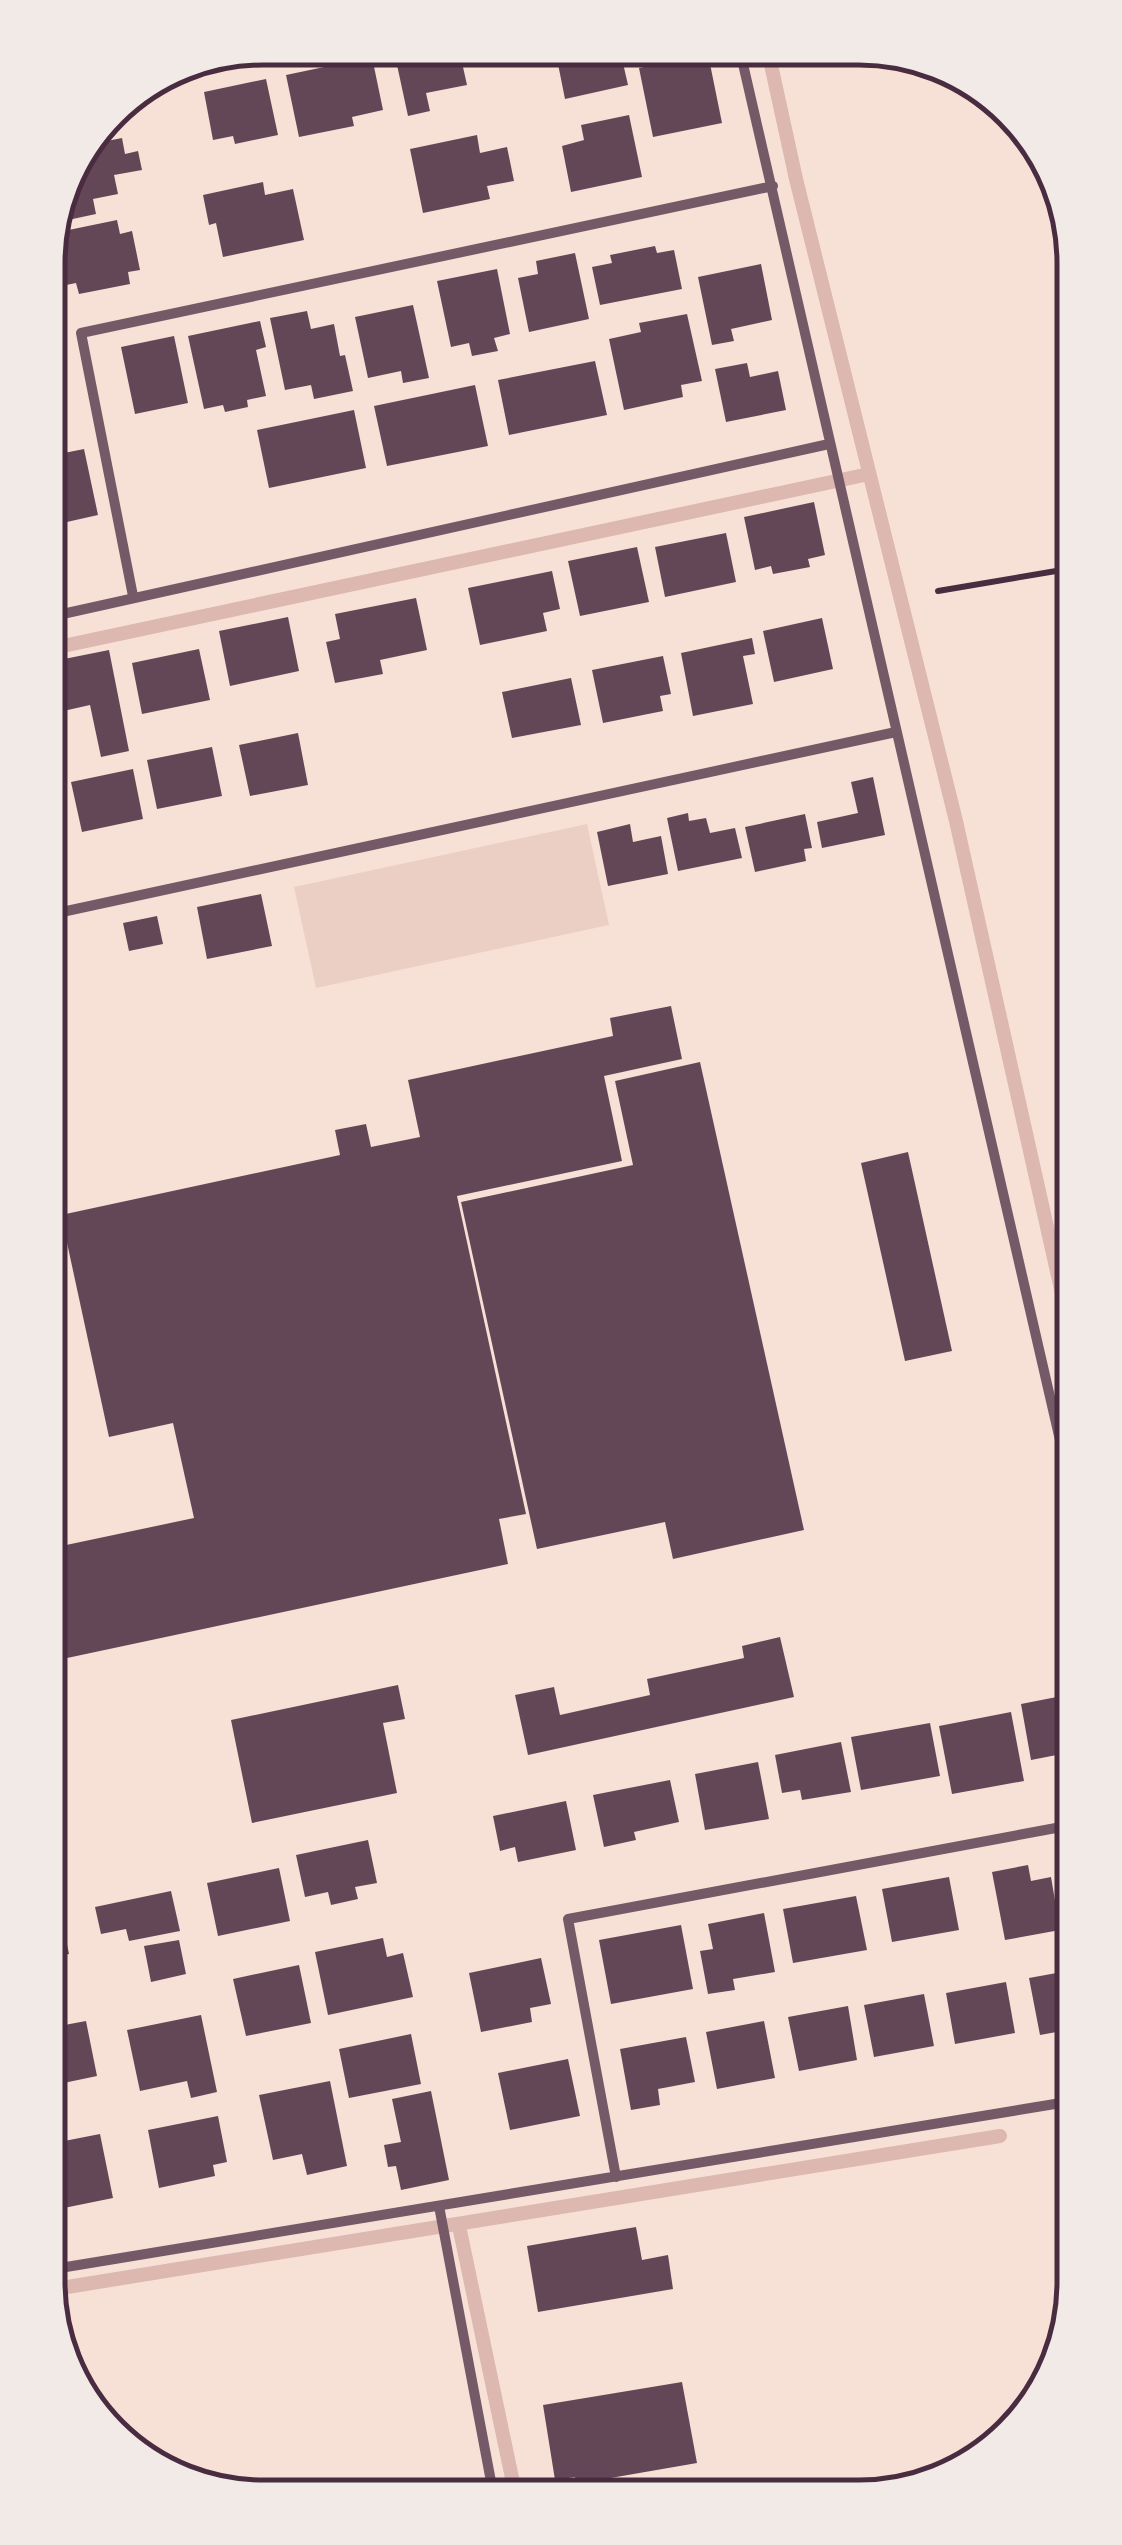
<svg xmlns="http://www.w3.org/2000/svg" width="1122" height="2545" viewBox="0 0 1122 2545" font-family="Jost,sans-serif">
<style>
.green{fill:#ebcfc5}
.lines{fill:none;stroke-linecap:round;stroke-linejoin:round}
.stream{stroke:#dcb8b0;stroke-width:14}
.building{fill:#644757}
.path{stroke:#4a2c40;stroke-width:6}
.minor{stroke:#755966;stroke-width:10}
.rim{fill:none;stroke:#4a2c40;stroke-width:5}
</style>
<rect width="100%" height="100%" fill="#f7e1d7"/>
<path class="green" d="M 587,824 L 609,925 L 316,988 L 294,887 Z"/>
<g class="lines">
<path class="stream" d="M 768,51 L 796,179 L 956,821 L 1071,1334
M 49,649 L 869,474
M 459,2226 L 515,2492
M 55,2289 L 1000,2136"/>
</g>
<path class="building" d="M 405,48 L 459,49 L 467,85 L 426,93 L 430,111 L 408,116 L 394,51 Z
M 555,49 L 620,50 L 628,85 L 565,99 Z
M 708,54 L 722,123 L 653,137 L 639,68 Z
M 372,57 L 383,110 L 352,117 L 354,126 L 299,137 L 286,75 Z
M 266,79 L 278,135 L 235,144 L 233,136 L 213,140 L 204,92 Z
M 629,115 L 642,177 L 571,192 L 562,146 L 584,140 L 581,125 Z
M 477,135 L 480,153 L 507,147 L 514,181 L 487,186 L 490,199 L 423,213 L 410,149 Z
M 122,138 L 125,154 L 138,151 L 142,170 L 114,175 L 118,194 L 93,199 L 96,214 L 68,220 L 63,194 L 70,167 L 87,145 Z
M 263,182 L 265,195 L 293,189 L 304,240 L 223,257 L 216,223 L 209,225 L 203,195 Z
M 117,220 L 120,234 L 132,231 L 140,270 L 128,272 L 130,284 L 79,294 L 76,283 L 66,285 L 54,233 Z
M 655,246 L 657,253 L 674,250 L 682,289 L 600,305 L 592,267 L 612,263 L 610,255 Z
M 575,253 L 589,319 L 529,332 L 518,278 L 538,274 L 536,261 Z
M 761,264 L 772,320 L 731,329 L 734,341 L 712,345 L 698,277 Z
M 497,269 L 510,334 L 494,338 L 498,351 L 472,356 L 469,343 L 451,347 L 437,281 Z
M 413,305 L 429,378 L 403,383 L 401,371 L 368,378 L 355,317 Z
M 307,311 L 311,329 L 334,324 L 340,356 L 345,355 L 353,391 L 314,399 L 311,385 L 285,390 L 270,318 Z
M 687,314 L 702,381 L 681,385 L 683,397 L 624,410 L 609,339 L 641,332 L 639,323 Z
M 260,321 L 266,347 L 256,350 L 266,396 L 247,400 L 248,407 L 225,412 L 223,405 L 204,409 L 188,336 Z
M 174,336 L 188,403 L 135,414 L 121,347 Z
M 595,361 L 607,415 L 509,435 L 498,380 Z
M 747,363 L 750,377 L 778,371 L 786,410 L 726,422 L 715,369 Z
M 475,385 L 488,446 L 387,466 L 374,406 Z
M 354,410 L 366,468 L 269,488 L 257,430 Z
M 84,449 L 98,515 L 49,526 L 49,456 Z
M 814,502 L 825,555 L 808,559 L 810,567 L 773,574 L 771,566 L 755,570 L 744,517 Z
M 726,533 L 736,582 L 665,597 L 655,547 Z
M 637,547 L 649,602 L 580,616 L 568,561 Z
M 552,571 L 560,609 L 543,613 L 547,631 L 480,645 L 468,588 Z
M 416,598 L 427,650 L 380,660 L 383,674 L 335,683 L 326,642 L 340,639 L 335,614 Z
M 288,617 L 299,671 L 230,686 L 219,631 Z
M 822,618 L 833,669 L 774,682 L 763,631 Z
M 752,638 L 755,654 L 743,656 L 753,704 L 693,716 L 681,653 Z
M 199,649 L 210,700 L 142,714 L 132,663 Z
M 109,650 L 129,751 L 101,757 L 90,705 L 50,714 L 49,662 Z
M 663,656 L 671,694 L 660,696 L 663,711 L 603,723 L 592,670 Z
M 571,678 L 581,725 L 512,738 L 502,692 Z
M 298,733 L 308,785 L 250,796 L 239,745 Z
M 212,747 L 222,796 L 157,809 L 147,760 Z
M 133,769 L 143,819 L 82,832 L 71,782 Z
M 873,777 L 885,835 L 822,848 L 817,822 L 858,813 L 851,782 Z
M 688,813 L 689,821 L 706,818 L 710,833 L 735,828 L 742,858 L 678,871 L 667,818 Z
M 805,814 L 812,848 L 804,849 L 806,861 L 755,872 L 745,827 Z
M 630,824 L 633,842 L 661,836 L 668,874 L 608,886 L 597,832 Z
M 261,894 L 272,946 L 207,959 L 197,907 Z
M 157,916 L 163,944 L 129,951 L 123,923 Z
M 671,1006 L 682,1059 L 604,1076 L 622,1161 L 457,1196 L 526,1514 L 499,1519 L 508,1564 L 53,1661 L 52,1548 L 194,1518 L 173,1423 L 109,1437 L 61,1215 L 340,1155 L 335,1130 L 366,1124 L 371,1147 L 420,1137 L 408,1080 L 613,1036 L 610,1018 Z
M 700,1062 L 804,1530 L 673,1559 L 665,1522 L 537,1549 L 461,1202 L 633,1165 L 615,1081 Z
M 908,1152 L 952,1351 L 905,1361 L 861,1163 Z
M 780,1637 L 794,1697 L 528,1755 L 515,1695 L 554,1687 L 560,1715 L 650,1695 L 647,1679 L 744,1658 L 742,1646 Z
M 398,1685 L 405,1719 L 383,1723 L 397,1793 L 252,1823 L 231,1720 Z
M 1072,1694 L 1072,1752 L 1031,1760 L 1021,1704 Z
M 1011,1712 L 1024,1781 L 952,1794 L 939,1726 Z
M 930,1723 L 940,1776 L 861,1790 L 851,1737 Z
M 841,1742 L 851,1792 L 802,1800 L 800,1790 L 782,1793 L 775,1755 Z
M 758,1762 L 769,1819 L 705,1830 L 695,1774 Z
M 670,1780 L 679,1822 L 634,1832 L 636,1840 L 604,1847 L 593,1795 Z
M 566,1801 L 576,1850 L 518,1862 L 515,1847 L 500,1851 L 493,1816 Z
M 368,1840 L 377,1883 L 355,1887 L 358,1899 L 331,1905 L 328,1892 L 305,1897 L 296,1855 Z
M 1073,1861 L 1073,1897 L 1071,1897 L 1064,1863 Z
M 1028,1865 L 1031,1881 L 1051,1877 L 1060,1930 L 1005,1940 L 992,1872 Z
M 279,1868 L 290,1921 L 218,1936 L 207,1883 Z
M 949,1877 L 959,1930 L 892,1942 L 882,1889 Z
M 171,1891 L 180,1931 L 129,1941 L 126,1929 L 101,1934 L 95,1907 Z
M 856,1896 L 867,1950 L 793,1963 L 783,1909 Z
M 764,1913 L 775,1972 L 733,1979 L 735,1990 L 708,1994 L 700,1951 L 713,1949 L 708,1924 Z
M 61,1915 L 69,1954 L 53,1958 L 53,1916 Z
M 681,1925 L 693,1989 L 611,2004 L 599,1940 Z
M 383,1938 L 387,1957 L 403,1953 L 413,1997 L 328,2015 L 315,1952 Z
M 179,1940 L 186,1974 L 151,1982 L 144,1946 Z
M 541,1958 L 551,2004 L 530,2008 L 532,2022 L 481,2032 L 469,1973 Z
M 299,1965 L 311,2023 L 246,2036 L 233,1979 Z
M 1073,1970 L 1073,2029 L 1040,2035 L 1029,1978 Z
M 1006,1982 L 1015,2033 L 955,2044 L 946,1993 Z
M 924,1994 L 934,2046 L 874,2057 L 864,2005 Z
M 848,2006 L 857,2060 L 799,2071 L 788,2017 Z
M 201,2015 L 217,2092 L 191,2098 L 187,2081 L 140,2091 L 127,2030 Z
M 86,2021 L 97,2076 L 54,2085 L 54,2027 Z
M 764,2021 L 775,2078 L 717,2089 L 706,2032 Z
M 411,2034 L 421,2084 L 349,2098 L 339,2049 Z
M 686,2037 L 695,2082 L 658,2089 L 660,2105 L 631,2110 L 620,2049 Z
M 568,2059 L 580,2116 L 510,2130 L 498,2073 Z
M 330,2081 L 347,2166 L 307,2175 L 302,2154 L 273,2160 L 259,2095 Z
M 431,2091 L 449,2180 L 401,2190 L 396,2166 L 388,2167 L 384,2145 L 401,2142 L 392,2099 Z
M 218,2116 L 227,2162 L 213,2165 L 215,2176 L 159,2188 L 148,2130 Z
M 100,2134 L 113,2198 L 54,2210 L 54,2143 Z
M 636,2227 L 642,2260 L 668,2255 L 673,2289 L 538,2312 L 527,2246 Z
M 682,2382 L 697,2463 L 576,2484 L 575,2477 L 555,2480 L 543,2405 Z"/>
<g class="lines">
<path class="path" d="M 938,591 L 1068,569"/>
<path class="minor" d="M 740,51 L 1071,1488
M 133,596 L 81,333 L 773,186
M 49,617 L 829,444
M 50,855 L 62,912 L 896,732
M 616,2177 L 568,1919 L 1072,1825
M 439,2206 L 493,2492
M 54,2269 L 1073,2101"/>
</g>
<path d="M0 0H1122V2545H0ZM263 65H859A198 198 0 0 1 1057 263V2282A198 198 0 0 1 859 2480H263A198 198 0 0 1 65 2282V263A198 198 0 0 1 263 65Z" fill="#f1eae7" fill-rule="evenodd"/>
<path class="rim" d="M263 65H859A198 198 0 0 1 1057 263V2282A198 198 0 0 1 859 2480H263A198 198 0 0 1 65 2282V263A198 198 0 0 1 263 65Z"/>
</svg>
